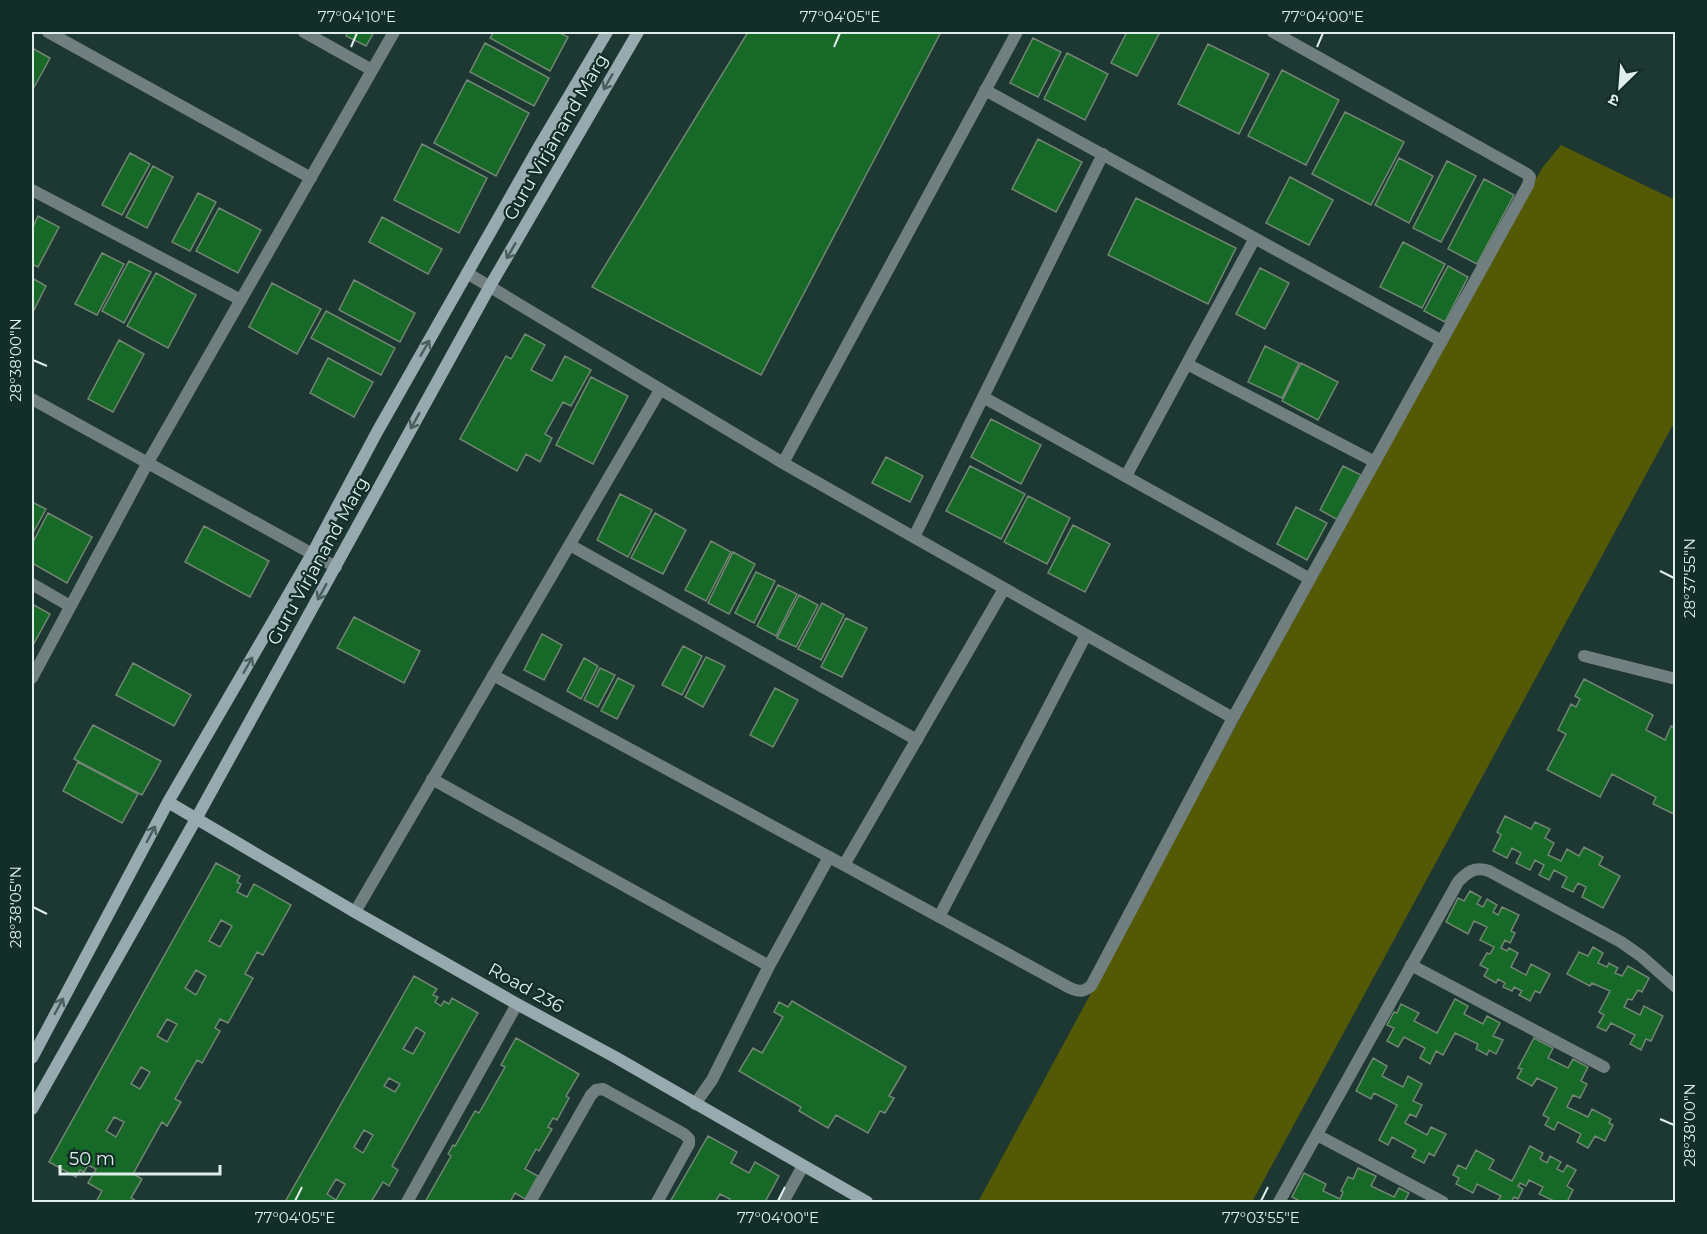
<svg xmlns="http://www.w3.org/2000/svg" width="1707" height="1234" viewBox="0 0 1707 1234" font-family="Montserrat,'Noto Sans Devanagari',sans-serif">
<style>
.green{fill:#545906}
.building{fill:#176928;stroke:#738573;stroke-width:1.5;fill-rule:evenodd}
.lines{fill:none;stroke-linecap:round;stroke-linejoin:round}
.street{stroke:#727f81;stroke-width:12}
.secondary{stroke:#97aaaf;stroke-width:12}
.oneway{stroke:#485f5e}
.ticks{fill:none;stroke:#dfeeea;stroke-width:2}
.labels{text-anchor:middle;stroke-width:4.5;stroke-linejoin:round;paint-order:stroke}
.street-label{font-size:18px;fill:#dfeeea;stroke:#132d28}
.neatline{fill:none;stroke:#dfeeea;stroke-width:2}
.ticks-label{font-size:15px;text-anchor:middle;fill:#dfeeea}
</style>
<rect width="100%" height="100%" fill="#1d3732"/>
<path class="green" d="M 1561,145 L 1675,200 L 1675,421 L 1252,1202 L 978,1202 L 1240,718 L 1542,168 Z"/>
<path class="building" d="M 348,32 L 374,32 L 366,46 L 346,36 Z
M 494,32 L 558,32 L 568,37 L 550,71 L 490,38 Z
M 748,32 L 941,32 L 761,375 L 592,287 Z
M 1127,32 L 1160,32 L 1137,76 L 1111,63 Z
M 1033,38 L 1061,52 L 1038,97 L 1010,83 Z
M 485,43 L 549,78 L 534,106 L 470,72 Z
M 1208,44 L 1269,74 L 1239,134 L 1178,104 Z
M 32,48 L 50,58 L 32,91 Z
M 1067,53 L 1108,74 L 1085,120 L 1044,99 Z
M 1282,70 L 1339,100 L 1306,165 L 1248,136 Z
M 467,80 L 529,113 L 496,176 L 434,143 Z
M 1345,112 L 1404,142 L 1371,205 L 1312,174 Z
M 1038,139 L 1082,162 L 1056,212 L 1012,189 Z
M 422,144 L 487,178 L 459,233 L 394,200 Z
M 130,153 L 150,164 L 122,215 L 102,205 Z
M 1399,158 L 1433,176 L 1409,223 L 1375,205 Z
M 1447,161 L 1476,176 L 1441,242 L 1413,228 Z
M 153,166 L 173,177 L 147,228 L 126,217 Z
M 1290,177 L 1333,200 L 1309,245 L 1266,223 Z
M 1484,179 L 1514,195 L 1477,264 L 1448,249 Z
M 198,193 L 216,202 L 190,251 L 172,242 Z
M 1136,198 L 1236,248 L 1208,304 L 1108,255 Z
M 219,208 L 261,230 L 238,273 L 196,251 Z
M 38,216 L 59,227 L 38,267 L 32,264 L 32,229 Z
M 382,217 L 442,249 L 428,274 L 369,242 Z
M 1403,242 L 1445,264 L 1422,308 L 1380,287 Z
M 102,253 L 124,264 L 97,315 L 75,304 Z
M 129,261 L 151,272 L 124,323 L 102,311 Z
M 1448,266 L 1468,277 L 1445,322 L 1424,311 Z
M 1260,268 L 1289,283 L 1265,329 L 1236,314 Z
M 156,273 L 196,295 L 168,348 L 127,326 Z
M 32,278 L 46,286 L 32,314 Z
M 354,280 L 415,313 L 400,342 L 339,310 Z
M 272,283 L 321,309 L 297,354 L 249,327 Z
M 326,311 L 395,348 L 381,375 L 311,338 Z
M 525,334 L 545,345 L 531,370 L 552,381 L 565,356 L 591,370 L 571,406 L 563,402 L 545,434 L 552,438 L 540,462 L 526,454 L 517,471 L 460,439 L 506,356 L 511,359 Z
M 119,340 L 144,354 L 113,412 L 88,399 Z
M 1265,346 L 1299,363 L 1282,398 L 1248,382 Z
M 328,358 L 373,382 L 354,417 L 310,393 Z
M 1301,363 L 1338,382 L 1318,420 L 1282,401 Z
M 591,377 L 628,396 L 593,464 L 556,445 Z
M 991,419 L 1041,445 L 1021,484 L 971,457 Z
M 886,457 L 923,476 L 910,502 L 872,483 Z
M 970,466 L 1025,494 L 1001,539 L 946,511 Z
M 1343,466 L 1361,475 L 1338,520 L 1320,510 Z
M 620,494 L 652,510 L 628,557 L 597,540 Z
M 1028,496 L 1070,518 L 1047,564 L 1004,542 Z
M 32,502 L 46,509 L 32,535 Z
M 1296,507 L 1327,523 L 1307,560 L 1277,544 Z
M 48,513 L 92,537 L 67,583 L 32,563 L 32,544 Z
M 655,513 L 686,530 L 663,574 L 631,558 Z
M 1073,525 L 1110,544 L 1085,592 L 1048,573 Z
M 204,526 L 269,561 L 250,597 L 185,562 Z
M 711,541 L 731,552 L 706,601 L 685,590 Z
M 733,552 L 755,564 L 729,614 L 708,603 Z
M 756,572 L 775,581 L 754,623 L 735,613 Z
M 778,585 L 797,594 L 776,636 L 757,626 Z
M 799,595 L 818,605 L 796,647 L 777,638 Z
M 822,603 L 844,615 L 821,660 L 798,649 Z
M 32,604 L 50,614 L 32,647 Z
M 354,617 L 420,651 L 404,683 L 337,648 Z
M 846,618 L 867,628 L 842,677 L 821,667 Z
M 542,634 L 562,645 L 544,680 L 524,670 Z
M 683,646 L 702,656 L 682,695 L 662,685 Z
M 706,657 L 725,666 L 703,707 L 685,697 Z
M 584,658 L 598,666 L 581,699 L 567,691 Z
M 133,663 L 191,695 L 174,726 L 116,695 Z
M 600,668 L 615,675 L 598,707 L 584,700 Z
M 618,678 L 634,686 L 617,719 L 601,711 Z
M 1584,679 L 1653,715 L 1646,730 L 1665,740 L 1671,726 L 1676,728 L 1676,815 L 1653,804 L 1656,797 L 1612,774 L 1600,797 L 1547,770 L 1566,734 L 1558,730 L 1571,704 L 1576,707 L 1580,699 L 1575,696 Z
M 775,688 L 798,700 L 773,747 L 750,735 Z
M 93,725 L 161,761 L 142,795 L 74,759 Z
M 78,762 L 138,794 L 122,823 L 63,791 Z
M 1505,816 L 1531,829 L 1535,822 L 1550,829 L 1545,838 L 1554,843 L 1548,855 L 1561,861 L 1567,849 L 1579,856 L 1584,847 L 1603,857 L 1599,865 L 1620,876 L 1603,908 L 1582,897 L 1586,887 L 1578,883 L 1573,892 L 1562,887 L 1567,877 L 1554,870 L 1549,880 L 1539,875 L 1544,865 L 1535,860 L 1530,870 L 1516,863 L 1521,853 L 1512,848 L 1507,858 L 1493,851 L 1501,835 L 1497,832 Z
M 216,863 L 240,876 L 237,882 L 241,884 L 237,892 L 247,897 L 254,884 L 291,905 L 263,955 L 257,952 L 245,974 L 253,978 L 228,1023 L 220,1019 L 215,1028 L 220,1031 L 202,1063 L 197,1060 L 175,1099 L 181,1102 L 167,1126 L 162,1122 L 133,1174 L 142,1179 L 131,1198 L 136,1201 L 135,1202 L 96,1202 L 102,1191 L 88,1183 L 96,1169 L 88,1165 L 84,1172 L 80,1170 L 76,1177 L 49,1162 ZM 221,920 L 232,926 L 220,947 L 209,941 ZM 196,970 L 206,976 L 196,995 L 185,988 ZM 167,1019 L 177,1024 L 167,1042 L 157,1036 ZM 141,1067 L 150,1072 L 140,1089 L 131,1084 ZM 114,1117 L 124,1122 L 116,1137 L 106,1131 Z
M 1470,891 L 1481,897 L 1477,904 L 1483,907 L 1487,899 L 1497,905 L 1493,912 L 1498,915 L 1502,907 L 1519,915 L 1511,931 L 1515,933 L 1510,943 L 1505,940 L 1501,948 L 1507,951 L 1509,948 L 1518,953 L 1511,967 L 1526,975 L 1531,964 L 1550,974 L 1540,993 L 1535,991 L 1530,1001 L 1519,995 L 1522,991 L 1514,987 L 1512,991 L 1503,987 L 1505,983 L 1498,979 L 1496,983 L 1484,976 L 1488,969 L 1480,965 L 1487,953 L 1490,954 L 1494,947 L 1480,940 L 1487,927 L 1474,921 L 1468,934 L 1446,922 L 1458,898 L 1464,901 Z
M 1593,947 L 1603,953 L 1598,963 L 1607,967 L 1609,963 L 1618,968 L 1615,973 L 1622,976 L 1628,966 L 1649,978 L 1642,992 L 1638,990 L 1632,1000 L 1628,999 L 1624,1007 L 1640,1015 L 1644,1006 L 1663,1016 L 1651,1041 L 1646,1039 L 1641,1050 L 1630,1044 L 1635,1035 L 1611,1023 L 1606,1031 L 1597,1027 L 1604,1015 L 1599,1012 L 1610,991 L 1592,983 L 1590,986 L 1567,974 L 1579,952 L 1588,956 Z
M 414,976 L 437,989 L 433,995 L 438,997 L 435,1002 L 441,1006 L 444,1001 L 449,1004 L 452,998 L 478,1013 L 392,1166 L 398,1170 L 389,1186 L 383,1182 L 371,1202 L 285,1202 ZM 416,1027 L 425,1033 L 413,1054 L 403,1049 ZM 389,1078 L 400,1084 L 395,1092 L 384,1086 ZM 364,1130 L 373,1135 L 363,1153 L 354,1147 ZM 336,1179 L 345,1184 L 336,1200 L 327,1194 Z
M 1455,999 L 1468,1006 L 1464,1014 L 1483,1024 L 1487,1016 L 1500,1023 L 1493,1036 L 1503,1040 L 1496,1054 L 1489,1050 L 1487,1055 L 1476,1049 L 1478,1044 L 1455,1033 L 1443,1055 L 1436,1051 L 1430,1064 L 1420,1058 L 1425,1048 L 1404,1037 L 1398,1047 L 1387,1041 L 1394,1028 L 1387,1025 L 1394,1012 L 1397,1013 L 1401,1004 L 1419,1013 L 1414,1021 L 1437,1033 Z
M 792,1001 L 906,1067 L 889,1096 L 894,1098 L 885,1113 L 880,1111 L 868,1133 L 836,1115 L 828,1128 L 799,1111 L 801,1107 L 739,1071 L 753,1048 L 762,1053 L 783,1017 L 774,1012 L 779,1002 L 788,1007 Z
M 516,1038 L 579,1074 L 566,1096 L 569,1098 L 557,1120 L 553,1118 L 548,1127 L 552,1129 L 539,1151 L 536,1149 L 525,1169 L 538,1176 L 525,1199 L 515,1193 L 510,1202 L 425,1202 L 451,1156 L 448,1154 L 453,1145 L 455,1146 L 475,1111 L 479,1113 L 505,1067 L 501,1065 Z
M 1534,1038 L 1553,1048 L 1548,1058 L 1568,1068 L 1573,1059 L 1588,1067 L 1581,1081 L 1587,1084 L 1580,1098 L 1573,1095 L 1567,1107 L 1588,1117 L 1592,1109 L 1611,1119 L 1609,1123 L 1613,1125 L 1605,1141 L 1595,1136 L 1588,1148 L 1577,1142 L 1581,1134 L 1558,1122 L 1554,1130 L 1545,1125 L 1549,1118 L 1543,1115 L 1557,1088 L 1537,1078 L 1532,1086 L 1517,1078 L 1522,1069 L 1518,1068 Z
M 1373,1058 L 1387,1066 L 1382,1076 L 1403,1087 L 1408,1076 L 1422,1084 L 1413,1101 L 1422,1105 L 1416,1117 L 1410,1114 L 1405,1123 L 1427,1135 L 1431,1127 L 1446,1134 L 1434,1156 L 1429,1153 L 1424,1163 L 1412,1157 L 1416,1150 L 1392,1137 L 1388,1145 L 1379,1140 L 1397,1105 L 1374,1093 L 1371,1099 L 1356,1091 Z
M 708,1136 L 737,1152 L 731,1163 L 749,1173 L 755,1162 L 779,1176 L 765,1202 L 728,1202 L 730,1199 L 720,1194 L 715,1202 L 670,1202 Z
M 1530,1146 L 1543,1153 L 1540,1159 L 1547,1163 L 1550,1156 L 1561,1162 L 1557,1169 L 1563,1172 L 1567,1165 L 1576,1170 L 1567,1186 L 1573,1190 L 1567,1202 L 1556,1202 L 1539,1194 L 1543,1187 L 1529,1180 L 1526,1186 L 1520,1183 L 1518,1186 L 1523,1189 L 1518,1199 L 1514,1197 L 1511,1202 L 1497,1202 L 1501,1196 L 1477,1184 L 1473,1193 L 1456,1184 L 1459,1178 L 1453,1175 L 1458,1165 L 1466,1169 L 1476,1150 L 1494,1160 L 1489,1169 L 1512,1181 Z
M 1358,1168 L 1376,1176 L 1371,1186 L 1394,1197 L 1399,1188 L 1409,1193 L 1404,1202 L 1297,1202 L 1298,1200 L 1292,1197 L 1304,1173 L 1326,1184 L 1323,1191 L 1340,1199 L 1343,1192 L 1341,1191 L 1348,1177 L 1353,1179 Z"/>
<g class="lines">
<path class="street" d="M 48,32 L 311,178
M 304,32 L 372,70
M 985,90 L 1442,341
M 32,190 L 241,300
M 467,273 L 783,463 L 1233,718
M 1187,364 L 1375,462
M 983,397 L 1310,579
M 32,399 L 336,567
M 783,463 L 1017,32
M 1126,476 L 1255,238
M 914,537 L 1103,154
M 570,545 L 917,740
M 32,584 L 70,606
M 1584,656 L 1676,679
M 493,675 L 844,865 L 1004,589
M 32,678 L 147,464 L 394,32
M 432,779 L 769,966
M 844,865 L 1070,988 C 1080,992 1083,992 1091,986 L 1233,718 L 1528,185 L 1530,177 L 1527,174 L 1273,32
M 355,912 L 660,390
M 939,917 L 1086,635
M 1411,965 L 1604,1067
M 695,1104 L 712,1080 L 769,966 L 829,857
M 1317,1135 L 1443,1202
M 407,1202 L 517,1004
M 530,1202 L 591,1095 L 596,1090 L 603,1089 L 684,1134 L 689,1139 L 689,1144 L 657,1202
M 783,1202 L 803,1166
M 1279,1202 L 1458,882 C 1467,872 1475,866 1489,871 L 1621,942 L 1641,956 L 1676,987"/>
<path class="secondary" d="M 168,802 L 355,912 L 517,1004 L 615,1057 L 867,1202
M 32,1058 L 168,802 L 312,554 L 377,432 L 537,150 L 607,32
M 32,1109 L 196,819 L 490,286 L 638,32"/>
</g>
<defs><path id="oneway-shaft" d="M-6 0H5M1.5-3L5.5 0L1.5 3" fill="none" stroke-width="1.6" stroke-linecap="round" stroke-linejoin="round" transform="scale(1.5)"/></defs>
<g class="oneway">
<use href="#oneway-shaft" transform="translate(608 82) rotate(120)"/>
<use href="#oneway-shaft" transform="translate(511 251) rotate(120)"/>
<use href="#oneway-shaft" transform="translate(425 348) rotate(-60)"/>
<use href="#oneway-shaft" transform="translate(415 421) rotate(119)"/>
<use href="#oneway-shaft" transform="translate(322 592) rotate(119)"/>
<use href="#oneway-shaft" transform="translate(248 665) rotate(-60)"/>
<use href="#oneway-shaft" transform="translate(151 834) rotate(-62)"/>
<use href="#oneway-shaft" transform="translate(59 1006) rotate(-62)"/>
</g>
<path class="ticks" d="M 351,47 L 357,33M 834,47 L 840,33M 1317,47 L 1323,33M 33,360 L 47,366M 1660,571 L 1674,578M 33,907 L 47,914M 1660,1119 L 1674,1125M 295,1201 L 302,1187M 778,1201 L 785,1187M 1261,1201 L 1268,1187"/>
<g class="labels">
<g class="street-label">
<text transform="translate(556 137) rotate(-60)" y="6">Guru Virjanand Marg</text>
<text transform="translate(318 561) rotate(-61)" y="6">Guru Virjanand Marg</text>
<text transform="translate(526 988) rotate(29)" y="6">Road 236</text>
</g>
</g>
<rect width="1707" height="1234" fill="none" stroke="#132d28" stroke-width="66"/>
<g transform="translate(1620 87) rotate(205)" stroke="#132d28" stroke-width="4.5" paint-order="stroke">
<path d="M0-4.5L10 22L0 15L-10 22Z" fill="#dfeeea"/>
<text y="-9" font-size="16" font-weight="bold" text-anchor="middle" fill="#dfeeea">उ</text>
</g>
<path d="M60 1165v9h160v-9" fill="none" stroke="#dfeeea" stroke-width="3"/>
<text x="69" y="1165" font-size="18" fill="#dfeeea" stroke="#132d28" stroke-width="4.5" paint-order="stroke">50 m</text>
<rect x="33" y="33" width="1641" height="1168" class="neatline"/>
<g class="ticks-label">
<text x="357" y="22">77°04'10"E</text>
<text x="840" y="22">77°04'05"E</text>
<text x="1323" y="22">77°04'00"E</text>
<text transform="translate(16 360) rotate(-90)" y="5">28°38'00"N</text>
<text transform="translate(1690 578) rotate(-90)" y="5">28°37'55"N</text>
<text transform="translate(16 907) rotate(-90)" y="5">28°38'05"N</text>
<text transform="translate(1690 1125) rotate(-90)" y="5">28°38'00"N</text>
<text x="295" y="1223">77°04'05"E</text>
<text x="778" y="1223">77°04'00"E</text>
<text x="1261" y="1223">77°03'55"E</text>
</g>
</svg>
